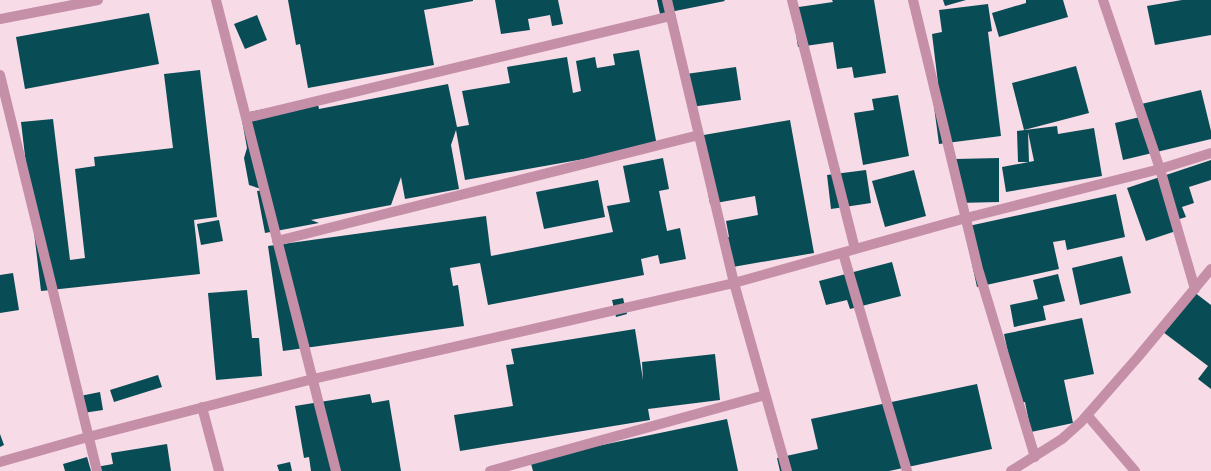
<svg xmlns="http://www.w3.org/2000/svg" width="1211" height="471" viewBox="0 0 1211 471" font-family="'Sofia Sans Condensed',sans-serif">
<style>
.building{fill:#084c55}
.lines{fill:none;stroke-linecap:round;stroke-linejoin:round}
.street{stroke:#c58fa8;stroke-width:10}
</style>
<rect width="100%" height="100%" fill="#f7dbe7"/>
<path class="building" d="M 288,0 L 473,0 L 473,1 L 424,10 L 434,65 L 308,88 L 300,44 L 296,45 Z
M 495,0 L 558,0 L 563,24 L 552,26 L 550,15 L 528,19 L 530,30 L 501,34 Z
M 657,0 L 724,0 L 725,1 L 660,14 Z
M 832,0 L 874,0 L 886,73 L 854,78 L 852,67 L 837,69 L 833,42 L 798,47 L 792,8 L 833,2 Z
M 943,0 L 966,0 L 945,6 Z
M 1026,0 L 1063,0 L 1068,17 L 999,37 L 992,13 L 1026,3 Z
M 1182,0 L 1211,0 L 1211,35 L 1155,45 L 1147,6 Z
M 988,4 L 992,31 L 988,32 L 1001,136 L 939,144 L 931,84 L 938,83 L 932,34 L 942,32 L 939,10 Z
M 149,13 L 159,64 L 25,89 L 16,37 Z
M 257,15 L 267,40 L 245,49 L 234,24 Z
M 639,50 L 657,146 L 465,180 L 456,130 L 451,145 L 459,189 L 405,199 L 401,177 L 391,205 L 311,220 L 319,223 L 265,233 L 257,191 L 264,190 L 249,185 L 244,158 L 247,148 L 242,120 L 244,113 L 317,99 L 319,109 L 448,84 L 457,127 L 469,125 L 462,91 L 510,83 L 507,67 L 567,57 L 573,93 L 581,91 L 576,61 L 595,57 L 597,68 L 615,65 L 613,54 Z
M 1076,66 L 1089,113 L 1024,130 L 1012,83 Z
M 736,67 L 741,100 L 691,107 L 686,74 Z
M 200,70 L 217,217 L 194,220 L 200,274 L 41,291 L 21,122 L 53,119 L 70,260 L 85,258 L 75,169 L 95,166 L 94,157 L 173,148 L 164,74 Z
M 1201,90 L 1211,131 L 1211,139 L 1123,160 L 1115,123 L 1140,117 L 1137,105 Z
M 898,95 L 909,156 L 863,165 L 854,113 L 874,110 L 872,99 Z
M 790,120 L 814,253 L 727,268 L 721,238 L 729,237 L 726,221 L 758,215 L 755,196 L 710,204 L 698,136 Z
M 1057,126 L 1058,134 L 1094,128 L 1102,176 L 1006,192 L 1002,167 L 1034,161 L 1028,132 L 1029,162 L 1018,162 L 1017,131 Z
M 663,158 L 669,189 L 659,191 L 667,231 L 680,228 L 686,259 L 660,264 L 658,255 L 641,259 L 644,275 L 488,305 L 480,263 L 450,268 L 453,286 L 458,285 L 464,326 L 283,351 L 268,246 L 486,216 L 491,256 L 613,232 L 607,206 L 630,202 L 623,166 Z
M 999,158 L 999,202 L 957,203 L 956,159 Z
M 1211,160 L 1211,180 L 1189,187 L 1194,203 L 1182,207 L 1186,217 L 1173,221 L 1176,231 L 1146,241 L 1127,188 Z
M 866,170 L 871,203 L 831,209 L 827,175 Z
M 914,170 L 926,216 L 885,227 L 872,181 Z
M 598,180 L 605,217 L 544,229 L 536,192 Z
M 1116,194 L 1125,237 L 1067,250 L 1065,240 L 1053,242 L 1059,269 L 977,287 L 964,227 Z
M 219,220 L 223,241 L 201,245 L 197,224 Z
M 1122,256 L 1131,293 L 1080,305 L 1072,268 Z
M 892,262 L 901,296 L 850,309 L 847,300 L 826,305 L 819,281 Z
M 13,273 L 19,310 L 0,313 L 0,275 Z
M 1058,274 L 1065,301 L 1043,306 L 1046,320 L 1014,327 L 1010,305 L 1038,299 L 1033,280 Z
M 247,290 L 252,338 L 259,338 L 262,376 L 216,380 L 208,293 Z
M 1194,292 L 1211,305 L 1211,389 L 1198,379 L 1208,366 L 1163,332 Z
M 623,298 L 627,314 L 616,317 L 612,300 Z
M 1082,318 L 1094,374 L 1064,380 L 1073,423 L 1031,432 L 1025,402 L 1019,403 L 1004,334 Z
M 635,329 L 643,380 L 642,362 L 715,354 L 720,400 L 648,409 L 650,420 L 460,451 L 454,415 L 513,406 L 506,365 L 514,364 L 511,349 Z
M 158,375 L 162,387 L 114,402 L 110,390 Z
M 977,384 L 992,449 L 889,471 L 780,471 L 777,458 L 818,449 L 811,419 Z
M 100,392 L 103,410 L 83,413 L 80,396 Z
M 370,394 L 372,403 L 389,400 L 401,471 L 311,471 L 309,457 L 304,458 L 295,406 Z
M 727,419 L 738,471 L 533,471 L 530,460 Z
M 0,434 L 4,445 L 0,447 Z
M 167,444 L 171,471 L 97,471 L 96,467 L 113,464 L 111,453 Z
M 87,457 L 91,471 L 65,471 L 63,464 Z
M 290,462 L 292,471 L 279,471 L 277,465 Z"/>
<g class="lines">
<path class="street" d="M 216,0 L 336,471
M 667,0 L 734,283 L 787,471
M 792,0 L 855,249
M 913,0 L 978,269 L 1035,457
M 1103,0 L 1160,169 L 1195,289
M 0,19 L 98,0
M 0,75 L 97,471
M 246,118 L 671,16
M 277,241 L 699,135
M 843,253 L 907,471
M 202,407 L 219,471
M 1087,415 L 1135,471
M 0,462 L 88,437 L 313,379 L 734,283 L 966,218 L 1160,169 L 1211,153
M 490,471 L 765,395
M 1011,471 L 1062,439 L 1081,422 L 1138,357 L 1211,269"/>
</g>
</svg>
